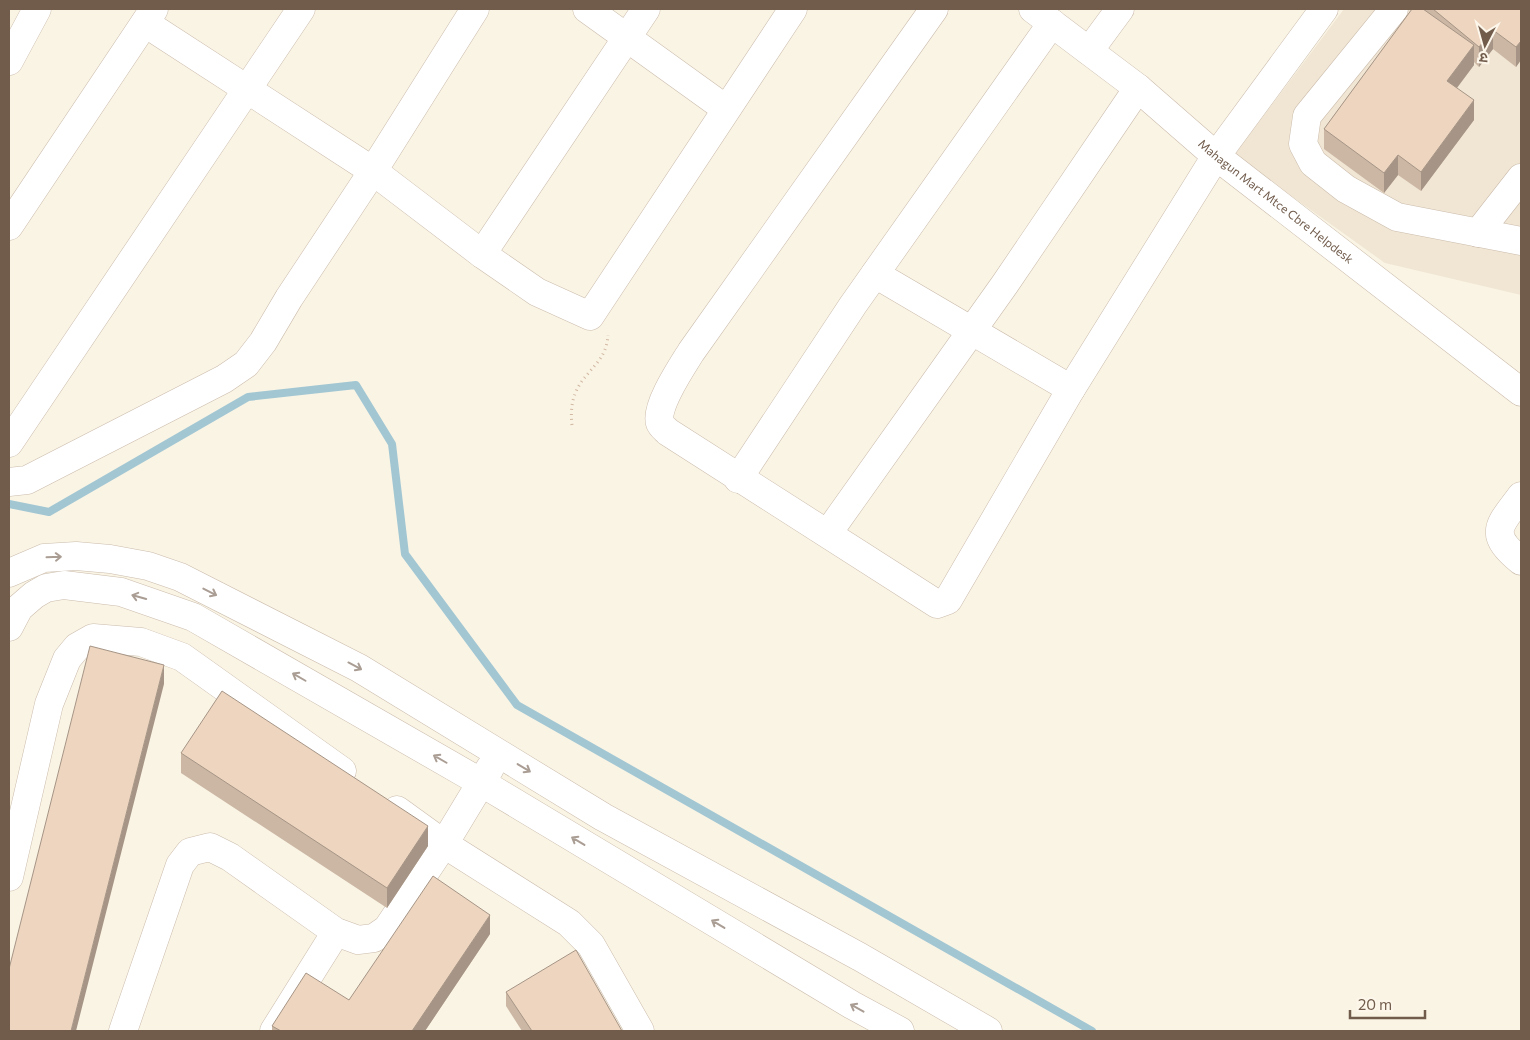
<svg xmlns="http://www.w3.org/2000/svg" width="1530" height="1040" viewBox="0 0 1530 1040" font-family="Commissioner,'Noto Sans Devanagari',sans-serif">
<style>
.residential{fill:#f1e6d4}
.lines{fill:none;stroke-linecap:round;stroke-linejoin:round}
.stream{stroke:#a2c7d3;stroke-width:8}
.minor-casing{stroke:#cbbcac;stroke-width:29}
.path{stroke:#d2b8a2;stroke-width:3;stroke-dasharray:1 4;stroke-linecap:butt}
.minor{stroke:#fff;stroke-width:28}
.wall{fill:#ccb7a4}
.shaded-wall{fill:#a69586}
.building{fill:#edd5bf;stroke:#a69586}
.oneway{stroke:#aa9d94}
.labels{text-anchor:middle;stroke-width:4;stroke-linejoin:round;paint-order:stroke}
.street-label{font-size:12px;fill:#715c4c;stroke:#fdf7eb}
</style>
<rect width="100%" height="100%" fill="#faf4e5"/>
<path class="residential" d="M 1344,9 L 1521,9 L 1521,295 L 1385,263 L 1234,155 Z"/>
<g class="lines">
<path class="stream" d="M 9,504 L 49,512 L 248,397 L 356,385 L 392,444 L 405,554 L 517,705 L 1092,1031"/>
<defs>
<g id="minor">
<path d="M 587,9 L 726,109"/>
<path id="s1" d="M 1033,9 L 1138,88 L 1216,156 L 1521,392"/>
<path d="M 1394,9 L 1307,116 L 1303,144 L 1313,163 L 1346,189 L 1397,217 L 1521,241"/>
<path d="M 145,23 L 373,171 L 482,254 L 537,292 L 590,316 L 793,9"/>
<path d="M 1089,51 L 1120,9"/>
<path d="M 9,61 L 37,9"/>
<path d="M 9,226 L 154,9"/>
<path d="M 1478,233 L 1521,178"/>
<path d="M 482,254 L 646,9"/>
<path d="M 875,274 L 1071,389 L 948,600 L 937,604 L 668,432 C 665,429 661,426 660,423 C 654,408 683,365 691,352 L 934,9"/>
<path d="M 1071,389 L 1216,156 L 1324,9"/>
<path d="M 9,443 L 301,9"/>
<path d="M 738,479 L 853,305 L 1052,23"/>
<path d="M 9,482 L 27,480 L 224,379 L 246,364 L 263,342 L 289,298 L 373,171 L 475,9"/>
<path d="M 1521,496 C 1499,526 1487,533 1521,561"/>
<path d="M 828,533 L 1005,284 L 1138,88"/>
<path d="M 9,573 L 44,558 L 76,556 L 110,559 L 148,566 L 180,577 L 359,668 L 603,817 L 860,957 L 988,1031"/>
<path d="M 9,627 L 19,608 L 34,595 L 46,588 L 64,585 L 121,592 L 193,617 L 482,783 L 852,1005 L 900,1031"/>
<path d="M 397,810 L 444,844 L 569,923 L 591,945 L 640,1031"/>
<path d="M 9,877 L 49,704 L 67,659 L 77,647 L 93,638 L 141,642 L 182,657 L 342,771"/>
<path d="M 123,1031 L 180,865 L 190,852 L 210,847 L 230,857 L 336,932 L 358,940 L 374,938 L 387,929 L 444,844 L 490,768"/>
<path d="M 274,1031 L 336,932"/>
</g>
</defs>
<use href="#minor" class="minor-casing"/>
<path class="path" d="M 572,425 C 566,373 606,373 608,335"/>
<use href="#minor" class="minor"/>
</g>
<path class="wall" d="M 1412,9 L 1521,9 L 1521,60 L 1516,67 L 1493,49 L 1479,67 L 1474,62 L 1474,65 L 1457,88 L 1474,120 L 1421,191 L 1398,175 L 1384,193 L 1324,149 L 1324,129 Z
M 181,753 L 428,846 L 387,908 L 181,773 Z
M 490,934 L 425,1031 L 272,1031 L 272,1026 L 349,1000 Z
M 506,992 L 622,1031 L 522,1031 L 506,1006 Z"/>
<path class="shaded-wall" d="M 1493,30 L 1493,49 L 1479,67 L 1479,47 Z
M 1521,41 L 1521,60 L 1516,67 L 1516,47 Z
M 1474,45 L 1474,65 L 1447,101 L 1447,81 Z
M 1474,100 L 1474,120 L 1421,191 L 1421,172 Z
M 1398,155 L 1398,175 L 1384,193 L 1384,173 Z
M 164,665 L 164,684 L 76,1031 L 71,1031 Z
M 428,826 L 428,846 L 387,908 L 387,888 Z
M 490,915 L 490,934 L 425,1031 L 412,1031 Z"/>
<path class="building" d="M 1412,9 L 1423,9 L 1474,45 L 1447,81 L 1474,100 L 1421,172 L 1398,155 L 1384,173 L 1324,129 Z
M 1433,9 L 1521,9 L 1521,41 L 1516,47 L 1493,30 L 1479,47 Z
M 90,646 L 164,665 L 71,1031 L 9,1031 L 9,969 Z
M 222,691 L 428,826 L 387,888 L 181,753 Z
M 433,876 L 490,915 L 412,1031 L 281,1031 L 272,1026 L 306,973 L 349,1000 Z
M 576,950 L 622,1031 L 532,1031 L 506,992 Z"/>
<defs><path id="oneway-shaft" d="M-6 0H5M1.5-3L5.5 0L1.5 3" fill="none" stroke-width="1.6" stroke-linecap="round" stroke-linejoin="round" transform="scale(1.25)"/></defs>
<g class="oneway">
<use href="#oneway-shaft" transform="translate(54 557) rotate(-2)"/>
<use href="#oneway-shaft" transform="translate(210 592) rotate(27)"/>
<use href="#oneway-shaft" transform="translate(139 597) rotate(-164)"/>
<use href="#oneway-shaft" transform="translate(355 666) rotate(28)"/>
<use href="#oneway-shaft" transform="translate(299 677) rotate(-150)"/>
<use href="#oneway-shaft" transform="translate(440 759) rotate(-150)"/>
<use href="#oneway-shaft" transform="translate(524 768) rotate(31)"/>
<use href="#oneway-shaft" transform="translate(578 841) rotate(-149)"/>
<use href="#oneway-shaft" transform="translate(718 924) rotate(-149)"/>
<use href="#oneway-shaft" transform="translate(857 1008) rotate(-151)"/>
</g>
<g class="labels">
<g class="street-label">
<text dy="4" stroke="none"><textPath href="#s1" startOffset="310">Mahagun Mart Mtce Cbre Helpdesk</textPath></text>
</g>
</g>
<rect width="1530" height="1040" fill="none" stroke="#715c4c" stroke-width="20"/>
<g transform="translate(1485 45) rotate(186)" stroke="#fdf7eb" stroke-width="4" paint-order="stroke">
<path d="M0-4L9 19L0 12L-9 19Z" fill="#715c4c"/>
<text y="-8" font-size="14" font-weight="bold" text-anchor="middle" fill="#715c4c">उ</text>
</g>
<path d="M1350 1010v8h75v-8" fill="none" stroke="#715c4c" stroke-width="2.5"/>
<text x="1358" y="1010" font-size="15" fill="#715c4c" stroke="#fdf7eb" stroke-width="4" paint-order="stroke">20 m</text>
</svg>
